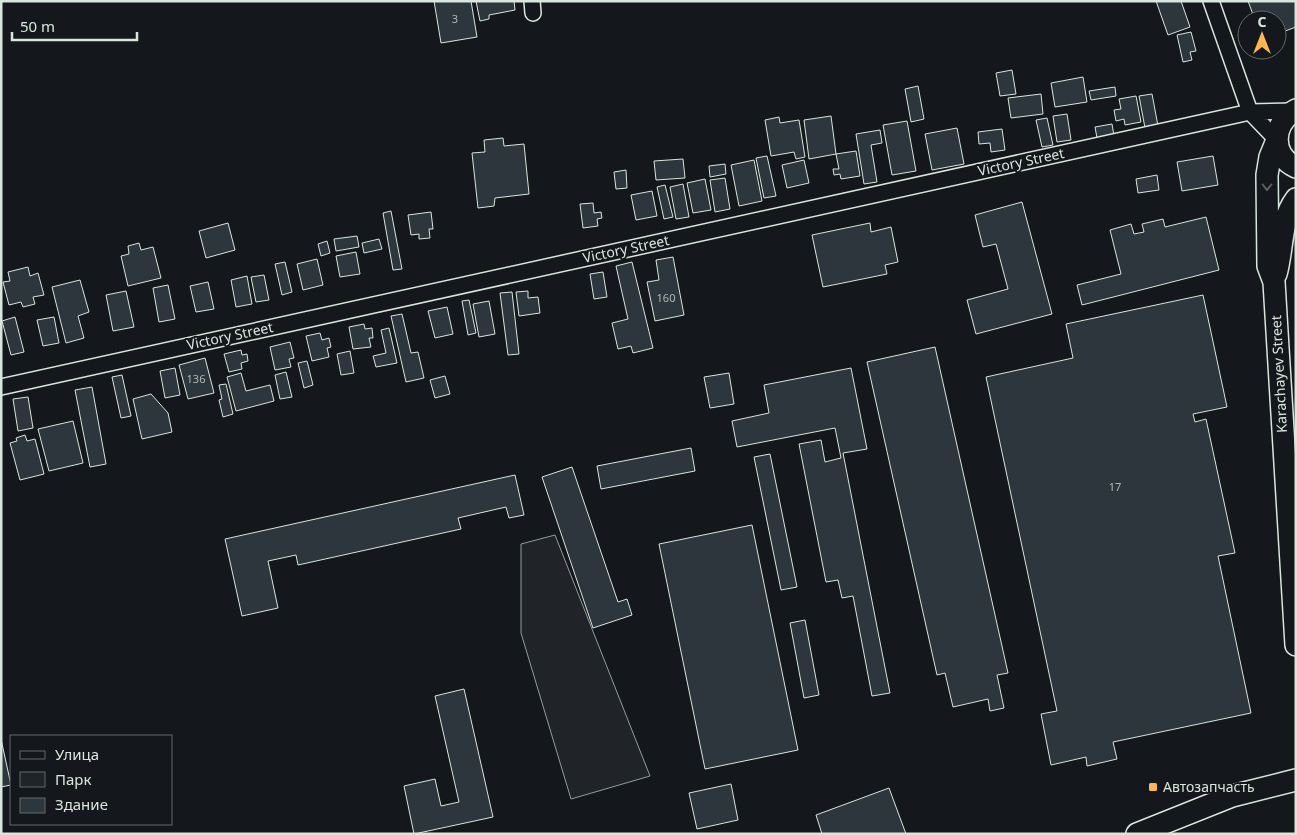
<svg xmlns="http://www.w3.org/2000/svg" width="1297" height="835" viewBox="0 0 1297 835" font-family="'Noto Sans',sans-serif">
<style>
.green{fill:#202428;stroke:#939e99}
.building{fill:#2c363c;stroke:#d8e6dc}
.lines{fill:none;stroke-linecap:round;stroke-linejoin:round}
.street-casing{stroke:#d8e6dc;stroke-width:18}
.secondary-casing{stroke:#d8e6dc;stroke-width:24}
.street{stroke:#14181c;stroke-width:15}
.secondary{stroke:#14181c;stroke-width:21}
.oneway{stroke:#59605f}
.poi-dot{fill:#ffb74d;stroke:#14181c;stroke-width:2}
.labels{text-anchor:middle;stroke-width:4;stroke-linejoin:round;paint-order:stroke}
.number-label{font-size:11px;fill:#adbab4}
.street-label{font-size:14px;fill:#d8e6dc;stroke:#14181c}
.poi-label{font-size:14px;fill:#d8e6dc;stroke:#14181c;text-anchor:start}
</style>
<rect width="100%" height="100%" fill="#14181c"/>
<path class="green" d="M 555,535 L 650,776 L 571,799 L 521,633 L 521,544 Z"/>
<path class="building" d="M 434,1 L 471,1 L 477,37 L 441,43 Z
M 476,1 L 514,1 L 515,10 L 489,15 L 489,19 L 480,21 Z
M 1156,1 L 1181,1 L 1190,27 L 1168,35 Z
M 1248,1 L 1296,1 L 1296,27 L 1277,34 L 1277,20 L 1255,20 Z
M 1191,32 L 1196,51 L 1190,52 L 1192,60 L 1183,62 L 1177,35 Z
M 1012,70 L 1016,94 L 1000,96 L 996,73 Z
M 1083,77 L 1087,102 L 1055,107 L 1051,83 Z
M 918,86 L 924,119 L 911,122 L 905,89 Z
M 1115,87 L 1116,96 L 1091,100 L 1089,91 Z
M 1041,94 L 1043,114 L 1011,118 L 1008,98 Z
M 1152,94 L 1158,126 L 1145,128 L 1139,96 Z
M 1136,96 L 1141,122 L 1125,125 L 1124,119 L 1116,121 L 1114,110 L 1121,109 L 1119,99 Z
M 1067,114 L 1071,140 L 1057,142 L 1053,116 Z
M 831,116 L 836,154 L 809,159 L 804,120 Z
M 779,117 L 780,123 L 799,120 L 805,157 L 796,159 L 794,152 L 771,156 L 765,120 Z
M 1047,118 L 1053,145 L 1042,147 L 1036,120 Z
M 907,121 L 916,171 L 892,175 L 883,125 Z
M 1112,124 L 1114,136 L 1097,138 L 1095,127 Z
M 957,128 L 964,164 L 932,170 L 925,134 Z
M 1002,129 L 1005,150 L 991,152 L 990,143 L 979,144 L 978,132 Z
M 880,130 L 882,143 L 871,145 L 877,182 L 864,184 L 856,134 Z
M 503,138 L 504,146 L 524,144 L 529,194 L 495,198 L 494,206 L 478,208 L 472,153 L 485,152 L 484,140 Z
M 856,151 L 860,176 L 841,179 L 840,174 L 834,175 L 833,169 L 839,169 L 836,154 Z
M 767,156 L 776,196 L 764,198 L 756,158 Z
M 1213,156 L 1218,185 L 1182,191 L 1177,162 Z
M 683,159 L 685,178 L 656,180 L 654,161 Z
M 754,160 L 762,201 L 739,206 L 731,165 Z
M 804,160 L 809,183 L 787,188 L 782,165 Z
M 725,164 L 726,174 L 710,177 L 709,166 Z
M 626,170 L 627,188 L 616,189 L 614,172 Z
M 1157,175 L 1159,190 L 1138,193 L 1136,179 Z
M 725,178 L 730,209 L 715,212 L 710,180 Z
M 705,179 L 711,210 L 693,213 L 687,183 Z
M 683,184 L 689,217 L 676,219 L 670,187 Z
M 665,185 L 673,217 L 664,219 L 657,187 Z
M 652,191 L 657,216 L 636,220 L 631,195 Z
M 1022,202 L 1052,314 L 976,334 L 967,300 L 1008,289 L 996,244 L 983,247 L 975,215 Z
M 593,203 L 594,213 L 601,212 L 602,218 L 597,219 L 598,226 L 583,228 L 580,204 Z
M 391,211 L 402,269 L 393,270 L 383,213 Z
M 431,212 L 433,229 L 429,229 L 430,238 L 419,239 L 419,234 L 411,235 L 408,215 Z
M 1206,217 L 1219,270 L 1082,305 L 1077,285 L 1121,274 L 1110,230 L 1131,224 L 1134,234 L 1144,232 L 1142,224 L 1163,219 L 1165,227 Z
M 228,223 L 235,250 L 206,258 L 199,231 Z
M 870,223 L 871,232 L 891,227 L 898,262 L 885,265 L 887,274 L 823,287 L 812,235 Z
M 357,236 L 359,247 L 336,251 L 334,239 Z
M 379,239 L 382,249 L 364,253 L 362,243 Z
M 327,241 L 330,253 L 321,256 L 318,244 Z
M 139,243 L 141,250 L 153,247 L 161,278 L 128,286 L 121,256 L 129,254 L 128,246 Z
M 356,252 L 360,274 L 340,277 L 336,256 Z
M 673,257 L 684,315 L 655,321 L 647,282 L 659,280 L 656,260 Z
M 317,259 L 323,285 L 303,290 L 297,264 Z
M 285,262 L 292,292 L 282,295 L 275,264 Z
M 632,262 L 653,348 L 633,353 L 631,346 L 618,349 L 612,323 L 628,319 L 616,266 Z
M 28,267 L 30,276 L 38,273 L 44,295 L 33,297 L 35,304 L 23,307 L 21,302 L 9,305 L 3,282 L 10,281 L 8,272 Z
M 603,272 L 607,297 L 594,299 L 590,274 Z
M 264,275 L 269,300 L 256,302 L 251,277 Z
M 247,276 L 252,304 L 236,307 L 231,280 Z
M 80,280 L 89,312 L 78,316 L 84,338 L 66,343 L 52,287 Z
M 208,282 L 214,309 L 196,312 L 190,286 Z
M 168,285 L 175,319 L 159,322 L 153,288 Z
M 126,291 L 134,327 L 113,331 L 106,295 Z
M 528,291 L 528,298 L 538,297 L 540,313 L 519,316 L 516,292 Z
M 512,292 L 519,354 L 508,355 L 500,293 Z
M 1203,295 L 1227,407 L 1193,414 L 1195,422 L 1206,419 L 1235,553 L 1218,556 L 1251,713 L 1113,742 L 1117,759 L 1087,766 L 1086,757 L 1051,765 L 1041,714 L 1057,711 L 986,377 L 1073,358 L 1066,324 Z
M 469,300 L 476,333 L 468,335 L 462,301 Z
M 489,301 L 495,334 L 479,337 L 473,304 Z
M 447,307 L 453,334 L 435,338 L 428,311 Z
M 402,314 L 411,353 L 418,352 L 424,378 L 406,382 L 391,316 Z
M 15,317 L 24,352 L 11,355 L 2,321 Z
M 54,317 L 59,343 L 43,346 L 37,320 Z
M 364,324 L 365,329 L 372,328 L 373,338 L 369,338 L 371,347 L 353,349 L 349,327 Z
M 389,328 L 397,363 L 376,367 L 373,356 L 386,353 L 381,330 Z
M 320,333 L 322,340 L 329,338 L 331,347 L 327,348 L 329,357 L 312,361 L 306,336 Z
M 290,342 L 294,358 L 289,359 L 291,367 L 275,370 L 270,347 Z
M 935,347 L 1008,673 L 997,675 L 1004,708 L 990,711 L 988,699 L 953,707 L 945,673 L 937,675 L 867,362 Z
M 241,350 L 242,355 L 247,354 L 248,361 L 241,363 L 242,369 L 229,372 L 224,354 Z
M 350,351 L 354,373 L 341,375 L 337,354 Z
M 205,358 L 214,393 L 188,399 L 179,365 Z
M 307,361 L 313,385 L 304,388 L 298,363 Z
M 175,368 L 180,395 L 165,398 L 160,371 Z
M 851,368 L 867,449 L 843,453 L 890,693 L 872,696 L 853,596 L 842,598 L 838,580 L 826,582 L 799,444 L 821,440 L 825,462 L 841,458 L 835,428 L 737,447 L 732,421 L 769,413 L 764,385 Z
M 286,372 L 292,397 L 280,399 L 275,375 Z
M 241,373 L 246,391 L 270,385 L 274,401 L 236,411 L 227,377 Z
M 729,373 L 734,404 L 710,408 L 704,377 Z
M 122,375 L 131,416 L 121,418 L 112,377 Z
M 445,376 L 450,394 L 435,398 L 430,380 Z
M 226,384 L 233,414 L 223,417 L 219,400 L 222,399 L 219,385 Z
M 92,387 L 106,464 L 90,467 L 75,390 Z
M 151,394 L 168,413 L 172,432 L 142,439 L 133,399 Z
M 28,397 L 33,428 L 18,431 L 13,399 Z
M 73,421 L 83,463 L 49,471 L 38,429 Z
M 25,435 L 27,441 L 35,439 L 44,474 L 20,480 L 10,443 L 17,441 L 16,438 Z
M 691,448 L 695,471 L 601,489 L 597,466 Z
M 770,454 L 797,587 L 781,590 L 754,457 Z
M 572,467 L 618,602 L 627,599 L 632,615 L 593,628 L 542,477 Z
M 515,475 L 524,515 L 509,518 L 506,507 L 458,518 L 461,529 L 298,565 L 296,555 L 268,561 L 278,608 L 242,616 L 225,539 Z
M 752,525 L 798,750 L 705,769 L 659,544 Z
M 805,620 L 819,695 L 804,698 L 790,623 Z
M 464,689 L 493,817 L 414,834 L 404,786 L 435,779 L 441,806 L 459,802 L 435,696 Z
M 1,739 L 11,785 L 1,787 Z
M 731,784 L 738,820 L 697,829 L 689,793 Z
M 889,788 L 906,834 L 822,834 L 816,815 Z"/>
<g class="lines">
<defs>
<path id="street" d="M 532,1 L 533,13
M 1211,1 L 1250,112 L 1277,140
M 1,387 L 1250,112 L 1295,111"/>
<path id="secondary" d="M 1296,110 C 1272,123 1270,155 1296,167
M 1277,140 L 1270,157 L 1267,175 L 1268,266 L 1274,282 L 1296,645
M 1276,274 C 1283,250 1280,220 1296,199
M 1137,834 L 1232,796 L 1296,780"/>
</defs>
<use href="#street" class="street-casing"/>
<use href="#secondary" class="secondary-casing"/>
<use href="#street" class="street"/>
<use href="#secondary" class="secondary"/>
</g>
<defs><path id="oneway-chevron" d="M-2-3.5L2.5 0L-2 3.5" fill="none" stroke-width="1.6" stroke-linecap="round" stroke-linejoin="round" transform="scale(1.25)"/></defs>
<use class="oneway" href="#oneway-chevron" transform="translate(1267 187) rotate(90)"/>
<rect class="poi-dot" x="1148" y="782" width="10" height="10" rx="2.5"/>
<g class="labels">
<g class="number-label">
<text x="455" y="23">3</text>
<text x="666" y="302">160</text>
<text x="196" y="383">136</text>
<text x="1115" y="491">17</text>
</g>
<g class="street-label">
<text transform="translate(1021 162) rotate(-12)" y="5">Victory Street</text>
<text transform="translate(626 249) rotate(-12)" y="5">Victory Street</text>
<text transform="translate(230 336) rotate(-12)" y="5">Victory Street</text>
<text transform="translate(1279 374) rotate(-93)" y="5">Karachayev Street</text>
</g>
<g class="poi-label">
<text x="1163" y="792">Автозапчасть</text>
</g>
</g>
<rect width="1297" height="835" fill="none" stroke="#d8e6dc" stroke-width="5"/>
<rect x="10" y="735" width="162" height="90" fill="#14181c" stroke="#626a69"/>
<rect x="20" y="751" width="25" height="8" fill="#14181c" stroke="#626a69"/>
<text x="55" y="760" font-size="15" fill="#d8e6dc">Улица</text>
<rect x="20" y="772" width="25" height="15" fill="#202428" stroke="#626a69"/>
<text x="55" y="785" font-size="15" fill="#d8e6dc">Парк</text>
<rect x="20" y="798" width="25" height="15" fill="#2c363c" stroke="#626a69"/>
<text x="55" y="810" font-size="15" fill="#d8e6dc">Здание</text>
<g transform="translate(1262 35)"><circle r="24" fill="#14181c" stroke="#626a69"/>
<path d="M0-4L9 19L0 12L-9 19Z" fill="#ffb74d"/>
<text y="-8" font-size="14" font-weight="bold" text-anchor="middle" fill="#d8e6dc">С</text>
</g>
<path d="M12 32v8h125v-8" fill="none" stroke="#d8e6dc" stroke-width="2.5"/>
<text x="20" y="32" font-size="15" fill="#d8e6dc" stroke="#14181c" stroke-width="4" paint-order="stroke">50 m</text>
</svg>
